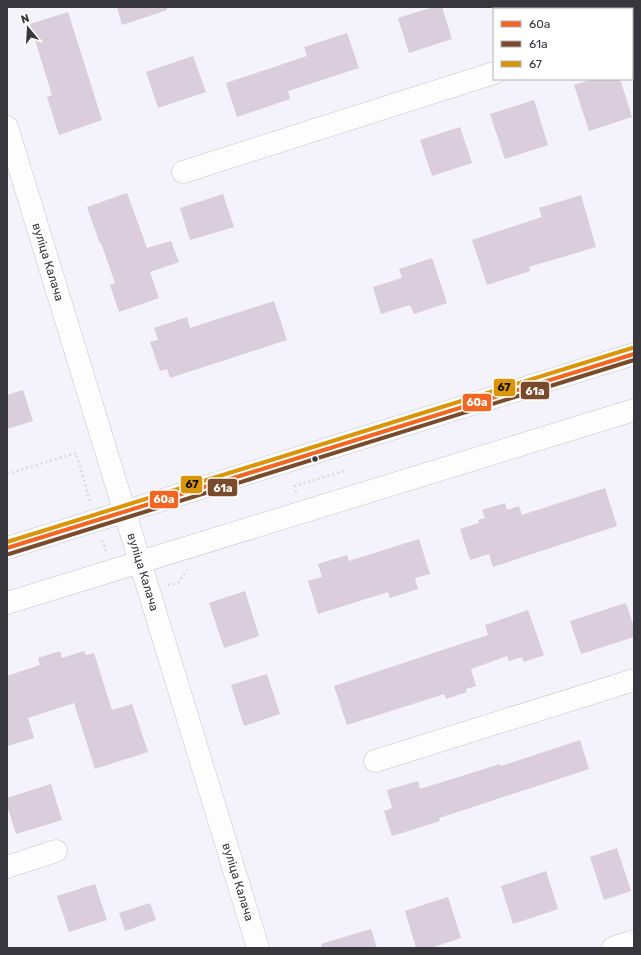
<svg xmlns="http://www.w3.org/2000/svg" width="641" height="955" viewBox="0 0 641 955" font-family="Rubik,sans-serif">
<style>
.building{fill:#dacddc}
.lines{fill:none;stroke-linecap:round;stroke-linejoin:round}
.minor-casing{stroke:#c7c5cc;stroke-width:23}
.path{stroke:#dbdbdd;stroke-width:2.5;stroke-dasharray:2 3;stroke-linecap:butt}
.minor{stroke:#fdfdfe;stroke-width:22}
.bus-1-casing{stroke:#fff;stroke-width:7}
.bus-2-casing{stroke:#fff;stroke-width:7}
.bus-3-casing{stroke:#fff;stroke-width:7}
.bus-1{stroke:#f26522;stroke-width:4}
.bus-2{stroke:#7a4b2a;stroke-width:4}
.bus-3{stroke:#da9509;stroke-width:4}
.bus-dot{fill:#39373e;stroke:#fff;stroke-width:1.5}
.labels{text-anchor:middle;stroke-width:3;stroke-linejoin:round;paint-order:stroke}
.street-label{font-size:12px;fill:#39373e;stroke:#fff}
.line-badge{stroke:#fff;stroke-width:1.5}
.badge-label{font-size:11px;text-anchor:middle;font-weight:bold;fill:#fff}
.pale-badge-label{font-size:11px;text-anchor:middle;font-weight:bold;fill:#111}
</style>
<rect width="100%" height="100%" fill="#f4f2fa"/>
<path class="building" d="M 117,7 L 167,7 L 167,10 L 122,25 Z
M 433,7 L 442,7 L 452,39 L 409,53 L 398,18 Z
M 68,12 L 102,120 L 59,135 L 47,97 L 52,95 L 30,24 Z
M 347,33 L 359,68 L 288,91 L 290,99 L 237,117 L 226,83 L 307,56 L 304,47 Z
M 193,56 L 206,92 L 158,108 L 146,72 Z
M 593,79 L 620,79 L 632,117 L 589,131 L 574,85 Z
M 534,100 L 548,145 L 505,159 L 490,114 Z
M 460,127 L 472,163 L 432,176 L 420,140 Z
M 127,193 L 147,248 L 171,241 L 179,262 L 150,272 L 159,298 L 119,312 L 110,285 L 115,283 L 101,243 L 100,244 L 87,207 Z
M 223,194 L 234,227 L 190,240 L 180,208 Z
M 581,195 L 596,247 L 529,267 L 530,271 L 487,285 L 472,240 L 542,217 L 539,208 Z
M 432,258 L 447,303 L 414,314 L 410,305 L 381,314 L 373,287 L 402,278 L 399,269 Z
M 274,301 L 287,340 L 170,378 L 167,369 L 160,371 L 150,342 L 158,340 L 154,328 L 187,317 L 190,328 Z
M 23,390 L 33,421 L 7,429 L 7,395 Z
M 605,488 L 617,526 L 493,567 L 489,554 L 470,560 L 460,529 L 479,523 L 478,520 L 485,518 L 482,510 L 505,503 L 507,510 L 519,506 L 522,515 Z
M 419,539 L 430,574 L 415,578 L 418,589 L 390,598 L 388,592 L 318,614 L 308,581 L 322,577 L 318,564 L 347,555 L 349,561 Z
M 245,591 L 259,636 L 224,648 L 209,603 Z
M 626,603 L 634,627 L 634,637 L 581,654 L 570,621 Z
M 528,610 L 544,655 L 524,662 L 522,657 L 509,661 L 507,656 L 471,669 L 476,686 L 466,689 L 467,692 L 446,699 L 444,694 L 347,725 L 334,686 L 488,635 L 485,625 Z
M 60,651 L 62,658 L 84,651 L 86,655 L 94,653 L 112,710 L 132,704 L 148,752 L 95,769 L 74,703 L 28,718 L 34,738 L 7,746 L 7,676 L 40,665 L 38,658 Z
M 267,674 L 280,714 L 244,726 L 231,685 Z
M 580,740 L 589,769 L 439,818 L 440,821 L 392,836 L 384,811 L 392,808 L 387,790 L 418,781 L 420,789 L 500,764 L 501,766 Z
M 51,784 L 62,820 L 16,834 L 7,805 L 7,798 Z
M 617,848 L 631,891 L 604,900 L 590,857 Z
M 546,871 L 558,909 L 513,924 L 501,886 Z
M 95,884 L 107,920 L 69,932 L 57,896 Z
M 448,897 L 461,938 L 431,948 L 416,948 L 405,911 Z
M 150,903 L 156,920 L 125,931 L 119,913 Z
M 371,929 L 377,948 L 322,948 L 321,944 Z"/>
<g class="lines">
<defs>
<path id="minor" d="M 632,29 L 634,29
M 7,127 L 258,948
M 183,172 L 494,73
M 7,548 L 634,354
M 7,603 L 634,410
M 375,761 L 634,680
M 7,867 L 56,851
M 613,948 L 634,941"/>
</defs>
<use href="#minor" class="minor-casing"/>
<path class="path" d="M 7,474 L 76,453 L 90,501
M 296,492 L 295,486 L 347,470
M 102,540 L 106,551
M 168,585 L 178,583 L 187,570"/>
<use href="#minor" class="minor"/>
<defs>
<path id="bus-1" d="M 7,548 L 634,354"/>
<path id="bus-2" d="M 9,554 L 634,360"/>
<path id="bus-3" d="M 7,542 L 632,348"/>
</defs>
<use href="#bus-1" class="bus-1-casing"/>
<use href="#bus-2" class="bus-2-casing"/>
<use href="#bus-3" class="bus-3-casing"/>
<use href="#bus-1" class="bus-1"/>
<use href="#bus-2" class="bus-2"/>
<use href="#bus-3" class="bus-3"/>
</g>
<circle class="bus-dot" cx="315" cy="459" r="3.5"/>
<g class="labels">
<g class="street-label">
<text transform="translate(48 262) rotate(73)" y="4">вуліца Калача</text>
<text transform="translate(143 572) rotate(73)" y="4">вуліца Калача</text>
<text transform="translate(238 882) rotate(73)" y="4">вуліца Калача</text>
</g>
</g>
<g class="line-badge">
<rect x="493" y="378" width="23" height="19" rx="4" fill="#da9509"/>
<rect x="520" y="381" width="30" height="19" rx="4" fill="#7a4b2a"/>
<rect x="462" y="393" width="30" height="19" rx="4" fill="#f26522"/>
<rect x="180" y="475" width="23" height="19" rx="4" fill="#da9509"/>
<rect x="207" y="478" width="31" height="19" rx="4" fill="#7a4b2a"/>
<rect x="149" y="490" width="30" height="19" rx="4" fill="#f26522"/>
</g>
<g class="badge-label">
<text x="535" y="395">61а</text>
<text x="477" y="406">60а</text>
<text x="223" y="492">61а</text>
<text x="164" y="503">60а</text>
</g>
<g class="pale-badge-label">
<text x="504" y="391">67</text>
<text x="192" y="488">67</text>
</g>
<rect width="641" height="955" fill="none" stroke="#39373e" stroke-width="16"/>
<rect x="493" y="8" width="140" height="72" fill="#ffffff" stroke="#b0afb2"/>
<rect x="501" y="21" width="20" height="6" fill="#f26522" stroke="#b0afb2"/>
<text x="529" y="28" font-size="12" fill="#39373e">60а</text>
<rect x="501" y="41" width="20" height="6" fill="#7a4b2a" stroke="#b0afb2"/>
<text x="529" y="48" font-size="12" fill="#39373e">61а</text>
<rect x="501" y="61" width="20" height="6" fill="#da9509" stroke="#b0afb2"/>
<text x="529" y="68" font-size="12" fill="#39373e">67</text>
<g transform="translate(28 28) rotate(342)" stroke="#ffffff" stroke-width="3" paint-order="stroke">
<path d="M0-3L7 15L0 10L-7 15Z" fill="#39373e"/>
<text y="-6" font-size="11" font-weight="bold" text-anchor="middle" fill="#39373e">N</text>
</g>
</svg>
